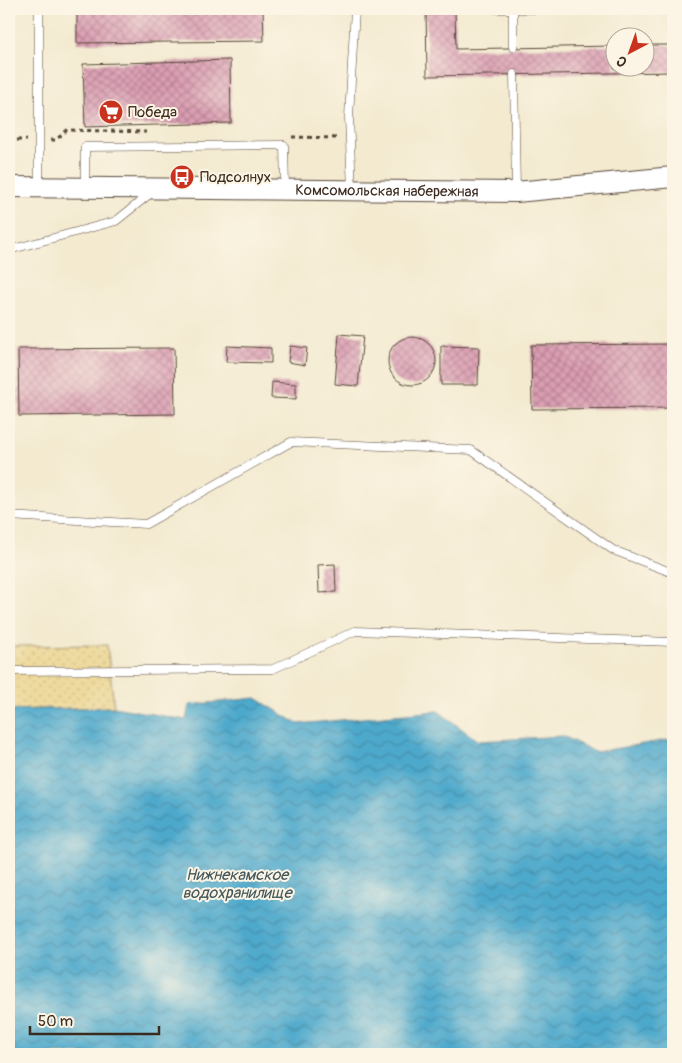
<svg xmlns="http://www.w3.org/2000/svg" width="682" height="1063" viewBox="0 0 682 1063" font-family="Pangolin,sans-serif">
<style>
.sand{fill:url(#sand-dots);stroke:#94825e}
.water{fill:url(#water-waves);stroke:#446a75}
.building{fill:url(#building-cross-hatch)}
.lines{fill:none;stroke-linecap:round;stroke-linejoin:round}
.service-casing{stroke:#574739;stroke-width:9}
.tertiary-casing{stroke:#574739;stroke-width:22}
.path{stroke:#574739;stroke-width:3;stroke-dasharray:4 4;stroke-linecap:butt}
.service{stroke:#fff;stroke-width:8}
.tertiary{stroke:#fff;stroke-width:20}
.labels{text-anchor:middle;stroke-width:4;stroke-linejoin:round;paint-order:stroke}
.poi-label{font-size:15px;fill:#3b2a1e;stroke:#fcf5e5;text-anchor:start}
.street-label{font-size:15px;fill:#3b2a1e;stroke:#fcf5e5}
.water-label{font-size:16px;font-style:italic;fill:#42565b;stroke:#fcf5e5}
</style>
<defs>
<pattern id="sand-dots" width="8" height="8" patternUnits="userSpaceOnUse" patternTransform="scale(1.25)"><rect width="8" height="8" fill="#eeda9e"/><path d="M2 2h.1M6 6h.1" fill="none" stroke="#cdbb88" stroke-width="1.8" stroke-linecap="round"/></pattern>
<pattern id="water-waves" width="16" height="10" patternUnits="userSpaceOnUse" patternTransform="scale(1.25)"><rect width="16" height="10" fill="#4ea9cc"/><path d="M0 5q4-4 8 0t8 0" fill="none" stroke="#428aa5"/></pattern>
<pattern id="building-cross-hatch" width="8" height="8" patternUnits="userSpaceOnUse" patternTransform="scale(1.25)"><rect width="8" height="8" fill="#db9db3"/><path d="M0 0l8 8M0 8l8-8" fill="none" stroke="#b38091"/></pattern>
</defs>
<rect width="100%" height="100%" fill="#fcf5e5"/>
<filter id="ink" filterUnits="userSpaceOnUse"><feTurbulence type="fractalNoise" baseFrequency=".02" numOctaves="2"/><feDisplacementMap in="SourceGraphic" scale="10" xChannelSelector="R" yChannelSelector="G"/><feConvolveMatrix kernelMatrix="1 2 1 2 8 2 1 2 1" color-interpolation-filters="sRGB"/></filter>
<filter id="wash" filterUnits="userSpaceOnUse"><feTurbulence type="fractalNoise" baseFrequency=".0096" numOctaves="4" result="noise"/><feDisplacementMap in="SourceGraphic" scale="20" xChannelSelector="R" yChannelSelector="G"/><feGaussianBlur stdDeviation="1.12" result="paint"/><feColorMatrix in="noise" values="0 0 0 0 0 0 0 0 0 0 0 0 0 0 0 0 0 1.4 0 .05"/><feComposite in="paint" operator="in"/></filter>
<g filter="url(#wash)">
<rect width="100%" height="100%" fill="#f3ead0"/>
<path class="sand" d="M 107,645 L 114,707 L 9,710 L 9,646 Z"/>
<path class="water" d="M 256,698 L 298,724 L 438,711 L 478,741 L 563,736 L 595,752 L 673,739 L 673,1054 L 9,1054 L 9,710 L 114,707 L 186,720 L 189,705 Z"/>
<g id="blocks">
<path class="building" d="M 263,9 L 264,41 L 77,43 L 77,10 Z
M 426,9 L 455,9 L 456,49 L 614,46 L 614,68 L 644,68 L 644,45 L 673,45 L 673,72 L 427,76 Z
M 230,60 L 231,123 L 85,127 L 83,64 Z
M 339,334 L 363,336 L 358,386 L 335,384 Z
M388 361a24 24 0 1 1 48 0a24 24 0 1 1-48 0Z
M 672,344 L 673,408 L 532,409 L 531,345 Z
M 227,346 L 271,348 L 271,363 L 226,362 Z
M 290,346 L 307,348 L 305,365 L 288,362 Z
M 441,346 L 479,347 L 478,385 L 441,385 Z
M 174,348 L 175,414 L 19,416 L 18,349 Z
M 272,382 L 296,384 L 296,399 L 271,398 Z
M 335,564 L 336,592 L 319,593 L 318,565 Z"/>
</g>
</g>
<g filter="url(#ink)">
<use href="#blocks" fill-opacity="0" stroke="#574739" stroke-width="1"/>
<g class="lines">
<defs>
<path id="service" d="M 496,9 L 513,9
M 513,47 L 513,9 L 572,9
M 514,74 L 516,192
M 39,186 L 39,9
M 85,187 L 85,147 L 284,145 L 285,189
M 352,190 L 349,117 L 355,9
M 9,250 L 116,221 L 151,193
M 9,516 L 146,524 L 291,442 L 471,450 L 613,550 L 673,573
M 9,671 L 273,669 L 355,631 L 673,642"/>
<g id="tertiary">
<path id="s1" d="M 9,187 L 516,192 L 673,177"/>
</g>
</defs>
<use href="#service" class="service-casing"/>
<use href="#tertiary" class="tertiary-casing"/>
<path class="path" d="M 292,137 L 339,138
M 9,140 L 27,140
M 51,140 L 56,140 L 67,130 L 146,132"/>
<use href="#service" class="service"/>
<use href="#tertiary" class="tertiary"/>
</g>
</g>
<defs>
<symbol id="supermarket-disc" viewBox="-11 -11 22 22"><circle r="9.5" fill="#c8321e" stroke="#fcf5e5"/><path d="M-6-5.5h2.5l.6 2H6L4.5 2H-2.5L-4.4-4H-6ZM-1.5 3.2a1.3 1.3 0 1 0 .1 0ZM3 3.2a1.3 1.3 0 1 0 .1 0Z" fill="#fff"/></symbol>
<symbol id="bus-disc" viewBox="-11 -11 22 22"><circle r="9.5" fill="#c8321e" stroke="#fcf5e5"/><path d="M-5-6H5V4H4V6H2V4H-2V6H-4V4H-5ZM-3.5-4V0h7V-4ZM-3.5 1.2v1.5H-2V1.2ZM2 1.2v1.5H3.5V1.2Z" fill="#fff"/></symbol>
</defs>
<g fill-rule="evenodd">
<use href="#supermarket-disc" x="97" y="98" width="28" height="28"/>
<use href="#bus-disc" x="168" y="163" width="28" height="28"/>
</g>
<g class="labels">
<g class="poi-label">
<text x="128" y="117">Победа</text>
<text x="200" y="182">Подсолнух</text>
</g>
<g class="street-label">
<text dy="5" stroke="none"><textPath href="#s1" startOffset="378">Комсомольская набережная</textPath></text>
</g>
<g class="water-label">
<text x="237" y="880">Нижнекамское<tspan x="237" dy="18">водохранилище</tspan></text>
</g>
</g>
<rect width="682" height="1063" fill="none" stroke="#fcf5e5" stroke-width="30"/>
<g transform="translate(630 52) rotate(221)"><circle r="24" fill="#fcf5e5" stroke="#afa495"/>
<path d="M0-4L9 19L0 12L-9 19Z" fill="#c8321e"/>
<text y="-8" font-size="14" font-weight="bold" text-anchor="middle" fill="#3b2a1e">С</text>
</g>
<path d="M30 1026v8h129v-8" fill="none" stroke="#3b2a1e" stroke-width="2.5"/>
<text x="38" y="1026" font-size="15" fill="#3b2a1e" stroke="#fcf5e5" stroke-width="4" paint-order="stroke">50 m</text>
</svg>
